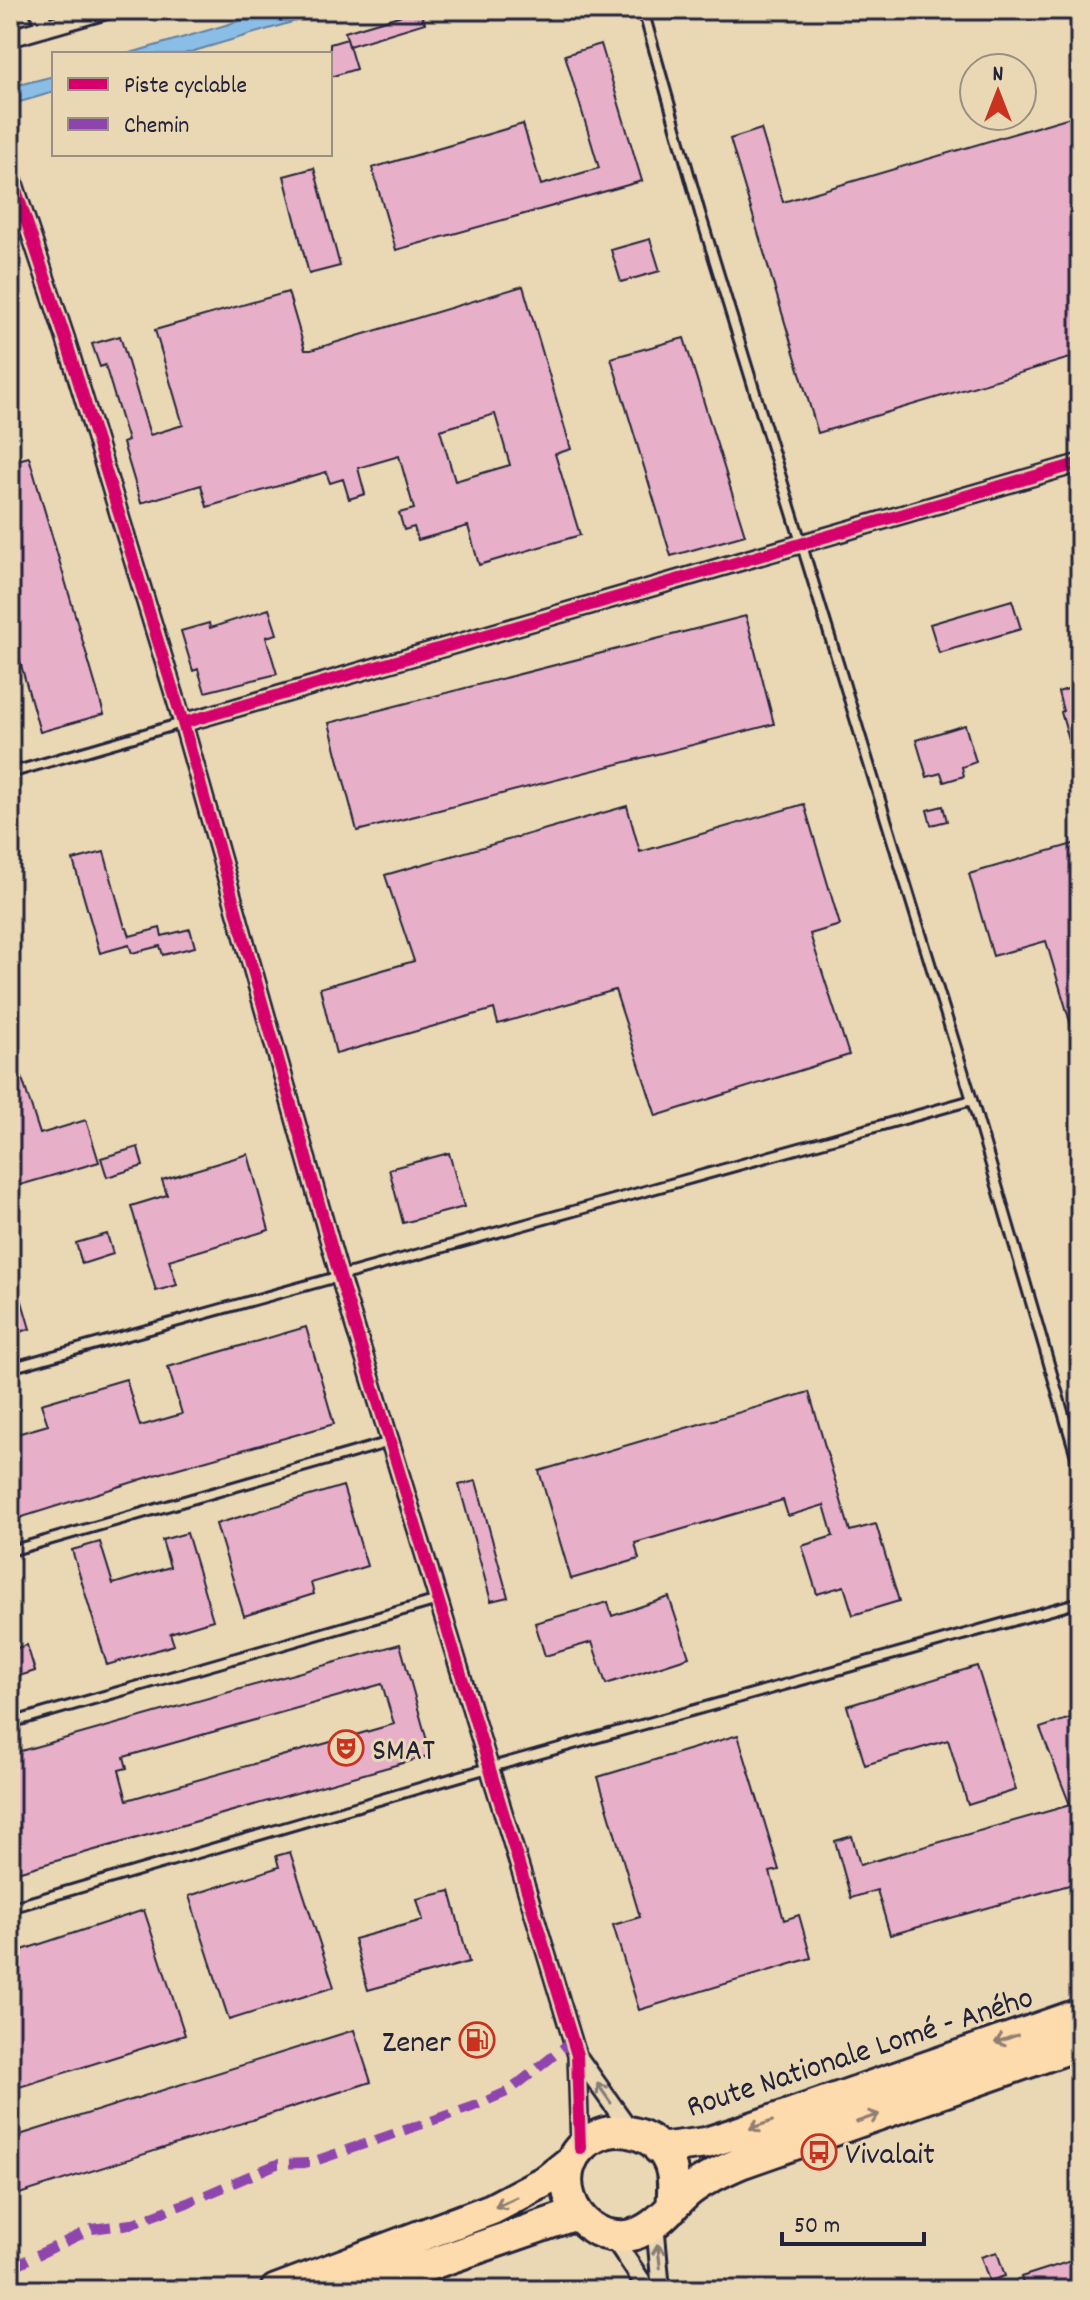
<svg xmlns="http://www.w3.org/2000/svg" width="1090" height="2300" viewBox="0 0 1090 2300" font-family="Dekko,sans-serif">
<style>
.water{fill:#8abee7;stroke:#6080a2;stroke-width:2}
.building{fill:#e7b0c8;stroke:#22223b;stroke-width:2;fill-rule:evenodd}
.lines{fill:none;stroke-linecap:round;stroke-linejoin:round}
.lane-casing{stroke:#22223b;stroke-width:14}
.street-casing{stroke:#22223b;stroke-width:22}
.highway-casing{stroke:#22223b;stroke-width:36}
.lane{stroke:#ead8b5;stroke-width:8}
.street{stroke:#ead8b5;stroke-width:16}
.highway{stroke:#fedbac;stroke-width:30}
.quiet{stroke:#8e44ad;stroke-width:10;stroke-dasharray:20 10;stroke-linecap:butt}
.cycleway-casing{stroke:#ead8b5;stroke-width:17}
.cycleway{stroke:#d6006c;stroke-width:12}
.oneway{stroke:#907e74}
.oneway2{stroke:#867d78}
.labels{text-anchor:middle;stroke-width:6;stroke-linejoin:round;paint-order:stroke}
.poi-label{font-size:32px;fill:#22223b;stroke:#ead8b5;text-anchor:start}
.street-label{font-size:32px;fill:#22223b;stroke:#ead8b5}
</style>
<rect width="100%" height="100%" fill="#ead8b5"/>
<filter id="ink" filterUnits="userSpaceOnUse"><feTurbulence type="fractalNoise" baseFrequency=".0125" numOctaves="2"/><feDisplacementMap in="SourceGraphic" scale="16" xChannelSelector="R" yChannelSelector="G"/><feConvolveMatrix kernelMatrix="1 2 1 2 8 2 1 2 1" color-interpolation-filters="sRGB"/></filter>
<g filter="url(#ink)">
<path class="water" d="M 277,10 L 333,10 L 184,54 L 127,54 Z
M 54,76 L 54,92 L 10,105 L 10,87 Z"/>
<path class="building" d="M 419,10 L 425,23 L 349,46 L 345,32 Z
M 347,39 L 356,69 L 330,77 L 330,44 Z
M 601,44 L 642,181 L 396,250 L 372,168 L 523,124 L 541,185 L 599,168 L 565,55 Z
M 1080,114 L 1080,355 L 818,433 L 730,139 L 761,129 L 783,202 Z
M 314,168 L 340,266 L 309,274 L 284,176 Z
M 650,239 L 660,271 L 621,282 L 611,250 Z
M 523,286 L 571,449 L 555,454 L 580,535 L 479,565 L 468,526 L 418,540 L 414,527 L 404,530 L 399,513 L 414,509 L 399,456 L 358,468 L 365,494 L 349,499 L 343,479 L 330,483 L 326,472 L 207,507 L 201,485 L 141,503 L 123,443 L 128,441 L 105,365 L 100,367 L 92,344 L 120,336 L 150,435 L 183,425 L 155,330 L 288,292 L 305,350 L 311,350 ZM 495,414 L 510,465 L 455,481 L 440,430 Z
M 684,338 L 745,535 L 671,556 L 611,358 Z
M 29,457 L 104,714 L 40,732 L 10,626 L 10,462 Z
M 1012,600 L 1021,629 L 939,653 L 930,624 Z
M 269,609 L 277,634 L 266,637 L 277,674 L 205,692 L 198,669 L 193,671 L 181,631 L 209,623 L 210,628 Z
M 746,616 L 774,724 L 357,831 L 329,723 Z
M 1080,685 L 1080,764 L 1076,765 L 1061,712 L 1063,711 L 1058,692 Z
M 965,725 L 976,762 L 962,767 L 964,776 L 944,782 L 941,773 L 927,777 L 916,740 Z
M 804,804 L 840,925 L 810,934 L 849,1055 L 656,1116 L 615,990 L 498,1024 L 494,1009 L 336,1054 L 320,988 L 414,961 L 385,875 L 627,806 L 640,852 Z
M 943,806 L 947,821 L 931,825 L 927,810 Z
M 1080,842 L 1080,1041 L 1076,1042 L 1046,941 L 993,956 L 969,874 Z
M 104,852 L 125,928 L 127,928 L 130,936 L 160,928 L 162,936 L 190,929 L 195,947 L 163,955 L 160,946 L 132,953 L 129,945 L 100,953 L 73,860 Z
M 10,1050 L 13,1050 L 40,1134 L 86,1120 L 99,1162 L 10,1188 Z
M 138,1147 L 143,1166 L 107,1177 L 101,1158 Z
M 449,1153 L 464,1207 L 403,1223 L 389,1169 Z
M 248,1154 L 269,1230 L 169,1260 L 177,1285 L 156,1291 L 131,1206 L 167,1195 L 162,1180 Z
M 107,1234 L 113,1254 L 82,1264 L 76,1243 Z
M 10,1274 L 14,1274 L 30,1329 L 10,1335 Z
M 306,1327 L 334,1424 L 168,1471 L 10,1521 L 10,1436 L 48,1425 L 41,1404 L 126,1379 L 140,1426 L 182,1414 L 168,1367 Z
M 809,1392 L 850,1531 L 876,1524 L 899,1601 L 853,1615 L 844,1586 L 817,1594 L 802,1546 L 833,1536 L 824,1505 L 788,1516 L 783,1500 L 635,1543 L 639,1559 L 571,1579 L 539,1471 Z
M 476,1481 L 508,1597 L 491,1601 L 459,1485 Z
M 343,1486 L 367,1566 L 311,1583 L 314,1594 L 244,1616 L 216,1524 Z
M 187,1533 L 213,1620 L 170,1633 L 174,1645 L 107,1665 L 72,1550 L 100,1542 L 113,1584 L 170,1567 L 162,1540 Z
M 669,1597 L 689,1657 L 606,1684 L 592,1642 L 545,1656 L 535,1623 L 608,1602 L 612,1616 Z
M 400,1644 L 431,1755 L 17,1872 L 10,1849 L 10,1754 ZM 382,1684 L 394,1724 L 127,1800 L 119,1770 L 127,1768 L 124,1757 Z
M 27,1645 L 35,1671 L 10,1679 L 10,1650 Z
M 977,1666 L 1016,1790 L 968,1805 L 948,1740 L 865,1765 L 847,1706 Z
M 1080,1715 L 1080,1882 L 890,1935 L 877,1890 L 851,1898 L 835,1841 L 852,1836 L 860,1865 L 1070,1805 L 1040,1728 Z
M 738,1735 L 779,1870 L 770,1872 L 784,1920 L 799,1915 L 811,1958 L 639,2010 L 613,1925 L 640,1917 L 598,1777 Z
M 290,1852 L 334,1987 L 229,2020 L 189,1896 L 279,1867 L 276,1856 Z
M 450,1891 L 469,1962 L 368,1990 L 354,1939 L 423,1920 L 417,1899 Z
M 144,1910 L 185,2035 L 10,2090 L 10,1954 Z
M 354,2030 L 371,2082 L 10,2197 L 10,2138 Z
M 997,2252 L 1005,2276 L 989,2281 L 981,2257 Z
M 1080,2258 L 1080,2282 L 1070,2285 L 1072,2290 L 1025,2290 L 1021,2277 Z"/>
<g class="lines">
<defs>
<path id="lane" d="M 643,10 L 700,213 L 972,1100 L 1080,1470
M 10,773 L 182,723
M 10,1368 L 972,1100
M 10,1551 L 390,1442
M 10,1723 L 438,1600
M 10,1908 L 488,1768 L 1080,1602"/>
<path id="street" d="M 39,10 L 44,27
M 10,38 L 107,10
M 10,172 L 65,337 L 183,723 L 339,1274 L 577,2055 L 580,2148
M 183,723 L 1080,463
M 577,2055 L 631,2131
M 655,2223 L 661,2290
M 611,2235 L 648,2290"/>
<path id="highway" d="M 659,2149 L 706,2143 L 737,2133 L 1080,2014
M 672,2208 C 673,2194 675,2179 670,2165 C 659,2135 622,2123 595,2137 C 543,2163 570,2241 626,2236 C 653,2233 670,2207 689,2191 C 706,2178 724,2170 743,2162 L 1080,2044
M 276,2290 L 492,2209 L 547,2180 L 572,2160
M 356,2290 L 576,2214"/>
</defs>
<use href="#lane" class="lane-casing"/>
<use href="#street" class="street-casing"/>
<use href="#highway" class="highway-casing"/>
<use href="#lane" class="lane"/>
<use href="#street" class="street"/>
<use href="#highway" class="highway"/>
<path class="quiet" d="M 10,2268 L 92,2229 L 131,2224 L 187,2203 L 277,2164 L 309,2163 L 472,2107 L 509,2091 L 572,2041"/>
<defs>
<path id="cycleway" d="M 10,172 L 65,337 L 183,723 L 339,1274 L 577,2055 L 580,2148
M 183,723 L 1080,463"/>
</defs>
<use href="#cycleway" class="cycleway-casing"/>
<use href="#cycleway" class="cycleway"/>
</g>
<defs><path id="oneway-shaft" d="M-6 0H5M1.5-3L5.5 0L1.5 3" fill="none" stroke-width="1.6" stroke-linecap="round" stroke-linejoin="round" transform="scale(2)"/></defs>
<g class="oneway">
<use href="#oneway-shaft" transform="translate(1006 2039) rotate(161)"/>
<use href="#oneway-shaft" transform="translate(868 2118) rotate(-19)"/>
<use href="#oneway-shaft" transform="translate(761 2125) rotate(161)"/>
<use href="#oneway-shaft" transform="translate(506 2202) rotate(155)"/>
</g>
<g class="oneway2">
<use href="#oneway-shaft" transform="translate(604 2093) rotate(-125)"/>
<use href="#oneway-shaft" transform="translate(659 2256) rotate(-96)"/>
</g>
</g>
<defs>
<symbol id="theatre-ring" viewBox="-11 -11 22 22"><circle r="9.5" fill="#ead8b5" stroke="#c8321e" stroke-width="1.5"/><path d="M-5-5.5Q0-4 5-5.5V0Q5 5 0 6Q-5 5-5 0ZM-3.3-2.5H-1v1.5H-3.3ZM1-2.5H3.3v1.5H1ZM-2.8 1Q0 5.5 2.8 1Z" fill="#c8321e"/></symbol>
<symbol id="fuel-ring" viewBox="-11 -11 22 22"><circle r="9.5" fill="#ead8b5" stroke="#c8321e" stroke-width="1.5"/><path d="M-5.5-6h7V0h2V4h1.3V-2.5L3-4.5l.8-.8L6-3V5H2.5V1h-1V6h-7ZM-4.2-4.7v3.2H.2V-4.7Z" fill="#c8321e"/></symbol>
<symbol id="bus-ring" viewBox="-11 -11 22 22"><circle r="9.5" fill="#ead8b5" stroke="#c8321e" stroke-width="1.5"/><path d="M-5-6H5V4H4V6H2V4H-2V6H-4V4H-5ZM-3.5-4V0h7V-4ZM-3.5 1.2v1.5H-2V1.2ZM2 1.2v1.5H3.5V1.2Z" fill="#c8321e"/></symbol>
</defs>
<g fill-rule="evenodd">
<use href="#theatre-ring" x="326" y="1728" width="40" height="40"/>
<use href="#fuel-ring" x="457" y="2020" width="40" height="40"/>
<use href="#bus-ring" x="799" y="2132" width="40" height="40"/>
</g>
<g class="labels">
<g class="poi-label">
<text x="372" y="1759">SMAT</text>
<text x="451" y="2051" text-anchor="end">Zener</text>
<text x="845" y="2163">Vivalait</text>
</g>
<g class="street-label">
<text transform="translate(859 2050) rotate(-18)" y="11">Route Nationale Lomé - Aného</text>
</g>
</g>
<rect width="1090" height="2300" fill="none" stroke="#ead8b5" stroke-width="40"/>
<rect x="20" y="20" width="1050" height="2260" fill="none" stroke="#22223b" stroke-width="3" filter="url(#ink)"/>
<rect x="52" y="52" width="280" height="104" fill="#ead8b5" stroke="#9a8f84" stroke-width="2"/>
<rect x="68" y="78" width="40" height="12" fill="#d6006c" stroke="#9a8f84" stroke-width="2"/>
<text x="124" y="92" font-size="24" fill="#22223b">Piste cyclable</text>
<rect x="68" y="118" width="40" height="12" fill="#8e44ad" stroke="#9a8f84" stroke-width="2"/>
<text x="124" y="132" font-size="24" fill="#22223b">Chemin</text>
<g transform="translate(998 92)"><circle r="38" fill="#ead8b5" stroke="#9a8f84" stroke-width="2"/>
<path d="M0-6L14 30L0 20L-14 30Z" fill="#c8321e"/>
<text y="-12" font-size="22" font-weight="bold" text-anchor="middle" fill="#22223b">N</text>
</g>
<path d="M782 2232v12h142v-12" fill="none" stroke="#22223b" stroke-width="4"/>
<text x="794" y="2232" font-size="24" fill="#22223b" stroke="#ead8b5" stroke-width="6" paint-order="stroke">50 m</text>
</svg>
